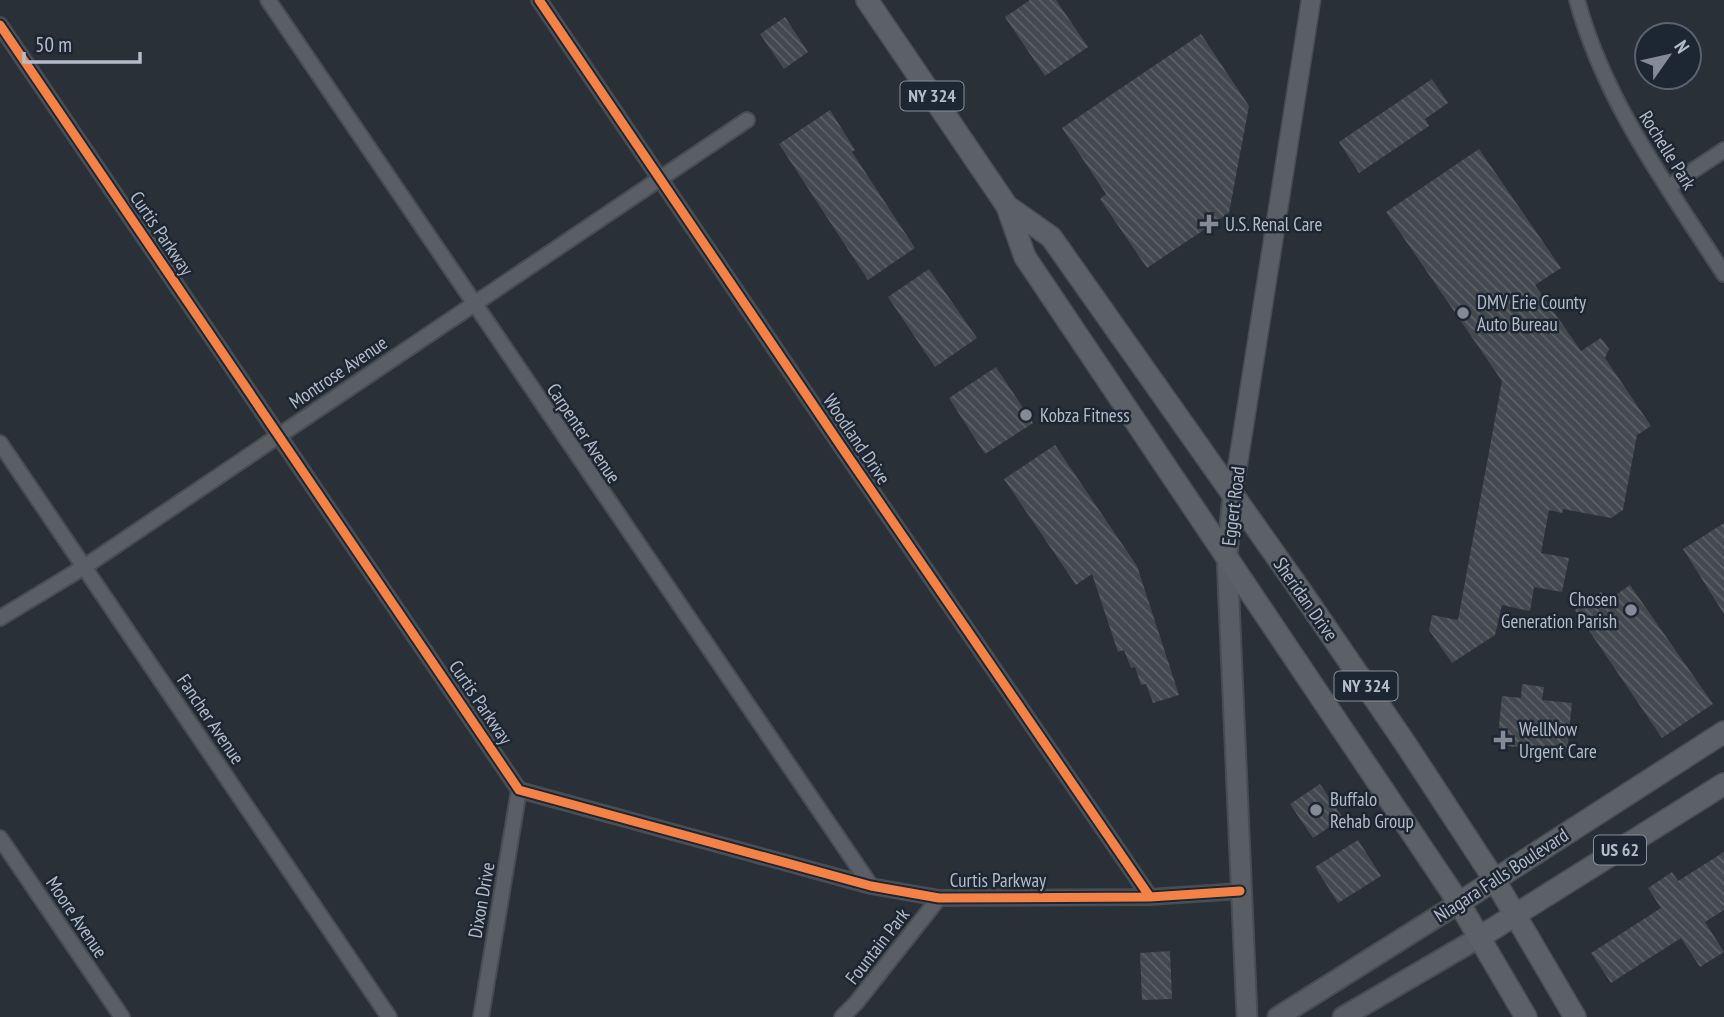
<svg xmlns="http://www.w3.org/2000/svg" width="1724" height="1017" viewBox="0 0 1724 1017" font-family="'PT Sans Narrow',sans-serif">
<style>
.building{fill:url(#building-back-hatch)}
.lines{fill:none;stroke-linecap:round;stroke-linejoin:round}
.minor-casing{stroke:#484c53;stroke-width:18}
.tertiary-casing{stroke:#484c53;stroke-width:21}
.secondary-casing{stroke:#484c53;stroke-width:23}
.primary-casing{stroke:#484c55;stroke-width:24}
.minor{stroke:#5a5e66;stroke-width:14}
.tertiary{stroke:#5a5e66;stroke-width:18}
.secondary{stroke:#595d64;stroke-width:19}
.primary{stroke:#5c6168;stroke-width:21}
.cycleway-casing{stroke:#1d2633;stroke-width:13}
.cycleway{stroke:#f48246;stroke-width:9}
.poi-dot{fill:#848b96;stroke:#1d2633;stroke-width:2.5}
.labels{text-anchor:middle;stroke-width:5;stroke-linejoin:round;paint-order:stroke}
.shield{fill:#1d2633;stroke:#878f9c;stroke-width:2}
.shield-label{font-size:18px;font-weight:bold;fill:#b4bcc9}
.street-label{font-size:19px;fill:#b4bcc9;stroke:#1d2633}
.poi-label{font-size:19px;fill:#b4bcc9;stroke:#1d2633;text-anchor:start}
</style>
<defs>
<pattern id="building-back-hatch" width="6" height="6" patternUnits="userSpaceOnUse" patternTransform="scale(1.75)"><rect width="6" height="6" fill="#444950"/><path d="M-1 5l2 2M0 0l6 6M5-1l2 2" fill="none" stroke="#5d6168"/></pattern>
</defs>
<rect width="100%" height="100%" fill="#2a3038"/>
<path class="building" d="M 1030,0 L 1056,0 L 1088,47 L 1045,76 L 1005,17 Z
M 785,17 L 808,52 L 784,69 L 760,34 Z
M 1201,34 L 1249,106 L 1229,213 L 1147,268 L 1100,199 L 1106,194 L 1062,128 Z
M 1432,79 L 1448,103 L 1425,119 L 1429,126 L 1359,173 L 1339,142 Z
M 830,110 L 855,150 L 852,152 L 915,248 L 868,280 L 779,144 Z
M 1479,149 L 1561,268 L 1535,285 L 1581,351 L 1601,338 L 1609,349 L 1605,358 L 1651,426 L 1637,435 L 1623,510 L 1611,518 L 1563,509 L 1562,513 L 1549,510 L 1541,553 L 1569,558 L 1562,592 L 1534,587 L 1530,611 L 1502,605 L 1495,635 L 1452,663 L 1429,630 L 1432,615 L 1458,620 L 1502,381 L 1386,212 Z
M 929,269 L 977,338 L 935,367 L 888,297 Z
M 996,367 L 1033,423 L 985,454 L 949,398 Z
M 1055,445 L 1137,566 L 1179,695 L 1153,703 L 1146,684 L 1141,685 L 1135,667 L 1131,668 L 1124,650 L 1118,652 L 1092,574 L 1076,585 L 1004,479 Z
M 1724,523 L 1724,614 L 1683,549 Z
M 1630,585 L 1713,704 L 1662,738 L 1575,610 L 1601,592 L 1607,601 Z
M 1522,684 L 1544,687 L 1542,700 L 1572,703 L 1567,752 L 1497,745 L 1502,696 L 1521,698 Z
M 1320,784 L 1343,818 L 1313,838 L 1290,804 Z
M 1358,840 L 1381,876 L 1338,903 L 1315,867 Z
M 1724,852 L 1724,910 L 1705,922 L 1724,952 L 1700,967 L 1681,938 L 1611,983 L 1591,953 L 1661,908 L 1648,888 L 1672,872 L 1678,881 Z
M 1170,951 L 1172,999 L 1142,1000 L 1140,953 Z"/>
<g class="lines">
<defs>
<path id="minor" d="M 268,0 L 871,886
M 539,0 L 845,452 L 1150,897
M 1577,0 C 1605,102 1667,186 1724,274
M 0,25 L 519,790 L 871,886 L 939,898 L 1150,897 L 1240,891
M 1668,187 L 1724,150
M 0,443 L 389,1017
M 0,618 L 84,567 L 747,120
M 0,838 L 122,1017
M 481,1017 L 519,790
M 842,1017 L 856,1003 L 939,898"/>
<path id="tertiary" d="M 1233,495 L 1311,0"/>
<path id="secondary" d="M 1233,495 L 1227,556 L 1247,1017
M 1278,1017 L 1459,903
M 1343,1017 L 1480,937"/>
<path id="primary" d="M 867,0 L 1007,206 L 1025,257 L 1459,903 L 1526,1017
M 1007,206 L 1051,237 L 1303,594 L 1405,743 L 1494,879 L 1575,1017
M 1459,903 L 1724,732
M 1480,937 L 1724,784"/>
</defs>
<use href="#minor" class="minor-casing"/>
<use href="#tertiary" class="tertiary-casing"/>
<use href="#secondary" class="secondary-casing"/>
<use href="#primary" class="primary-casing"/>
<use href="#minor" class="minor"/>
<use href="#tertiary" class="tertiary"/>
<use href="#secondary" class="secondary"/>
<use href="#primary" class="primary"/>
<defs>
<path id="cycleway" d="M 539,0 L 845,452 L 1150,897
M 0,25 L 519,790 L 871,886 L 939,898 L 1150,897 L 1240,891"/>
</defs>
<use href="#cycleway" class="cycleway-casing"/>
<use href="#cycleway" class="cycleway"/>
</g>
<g class="poi-dot">
<path d="M1205.5 213.5h7v7h7v7h-7v7h-7v-7h-7v-7h7z"/>
<circle cx="1463" cy="313" r="7"/>
<circle cx="1026" cy="415" r="7"/>
<circle cx="1631" cy="610" r="7"/>
<path d="M1499.5 729.5h7v7h7v7h-7v7h-7v-7h-7v-7h7z"/>
<circle cx="1316" cy="810" r="7"/>
</g>
<g class="labels">
<g class="shield">
<rect x="900.5" y="81.5" width="63" height="29" rx="5"/>
<rect x="1334.5" y="671.5" width="63" height="29" rx="5"/>
<rect x="1594" y="835.5" width="52" height="29" rx="5"/>
</g>
<g class="shield-label">
<text x="932" y="102">NY 324</text>
<text x="1366" y="692">NY 324</text>
<text x="1620" y="856">US 62</text>
</g>
<g class="street-label">
<text transform="translate(1668 150) rotate(58)" y="7">Rochelle Park</text>
<text transform="translate(162 233) rotate(56)" y="7">Curtis Parkway</text>
<text transform="translate(338 372) rotate(-34)" y="7">Montrose Avenue</text>
<text transform="translate(584 433) rotate(56)" y="7">Carpenter Avenue</text>
<text transform="translate(857 439) rotate(56)" y="7">Woodland Drive</text>
<text transform="translate(1233 506) rotate(-83)" y="7">Eggert Road</text>
<text transform="translate(1306 599) rotate(55)" y="7">Sheridan Drive</text>
<text transform="translate(481 702) rotate(56)" y="7">Curtis Parkway</text>
<text transform="translate(211 719) rotate(56)" y="7">Fancher Avenue</text>
<text transform="translate(1501 875) rotate(-33)" y="7">Niagara Falls Boulevard</text>
<text x="998" y="887">Curtis Parkway</text>
<text transform="translate(481 900) rotate(-80)" y="7">Dixon Drive</text>
<text transform="translate(77 917) rotate(56)" y="7">Moore Avenue</text>
<text transform="translate(877 946) rotate(-52)" y="7">Fountain Park</text>
</g>
<g class="poi-label">
<text x="1225" y="231">U.S. Renal Care</text>
<text x="1477" y="309">DMV Erie County<tspan x="1477" dy="22">Auto Bureau</tspan></text>
<text x="1040" y="422">Kobza Fitness</text>
<text x="1617" y="606" text-anchor="end">Chosen<tspan x="1617" dy="22">Generation Parish</tspan></text>
<text x="1519" y="736">WellNow<tspan x="1519" dy="22">Urgent Care</tspan></text>
<text x="1330" y="806">Buffalo<tspan x="1330" dy="22">Rehab Group</tspan></text>
</g>
</g>
<g transform="translate(1668 56) rotate(56)"><circle r="33" fill="#1d2633" stroke="#59626f" stroke-width="2"/>
<path d="M0-5L12 26L0 18L-12 26Z" fill="#848b96"/>
<text y="-10" font-size="19" font-weight="bold" text-anchor="middle" fill="#b4bcc9">N</text>
</g>
<path d="M24 52v10h116v-10" fill="none" stroke="#b4bcc9" stroke-width="3.5"/>
<text x="35" y="52" font-size="21" fill="#b4bcc9" stroke="#1d2633" stroke-width="5" paint-order="stroke">50 m</text>
</svg>
